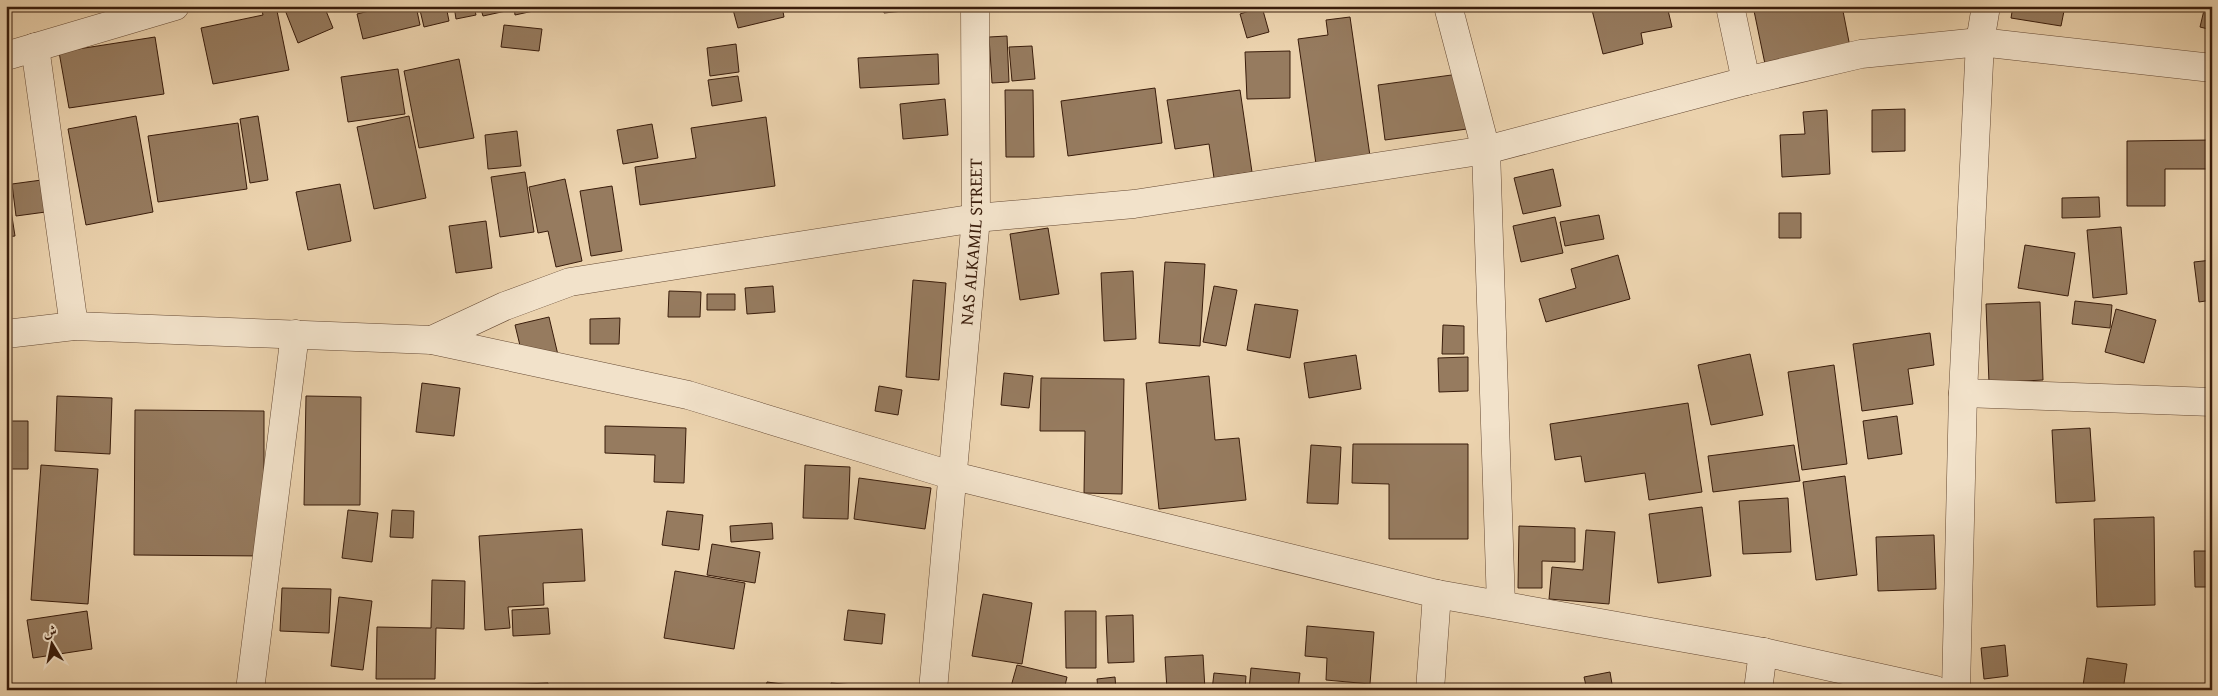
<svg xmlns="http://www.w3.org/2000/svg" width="2218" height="696" viewBox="0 0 2218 696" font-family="'Gentium Book Plus',Amiri,serif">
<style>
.building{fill:#967b5f;stroke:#391c0b}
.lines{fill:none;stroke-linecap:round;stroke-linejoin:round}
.street-casing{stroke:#664a34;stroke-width:29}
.street{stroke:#f2e2ca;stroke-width:28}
.labels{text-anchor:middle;stroke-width:4;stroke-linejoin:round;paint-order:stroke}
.street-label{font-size:18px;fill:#391c0b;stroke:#f2e2ca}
</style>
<rect width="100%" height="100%" fill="#ebd2ad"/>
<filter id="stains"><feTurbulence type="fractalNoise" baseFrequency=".004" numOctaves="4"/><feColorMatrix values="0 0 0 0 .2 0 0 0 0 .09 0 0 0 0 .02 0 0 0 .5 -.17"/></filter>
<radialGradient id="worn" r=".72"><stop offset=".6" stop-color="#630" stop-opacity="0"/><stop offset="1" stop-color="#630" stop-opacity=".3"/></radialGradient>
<path class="building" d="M 261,6 L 276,6 L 289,70 L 213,84 L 201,28 L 263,15 Z
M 294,6 L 324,6 L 333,28 L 298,43 L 285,10 Z
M 389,6 L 416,6 L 420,25 L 363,39 L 357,14 Z
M 419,6 L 446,6 L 449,21 L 424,27 Z
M 454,6 L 474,6 L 476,15 L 456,19 Z
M 480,6 L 504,6 L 506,11 L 483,16 Z
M 514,6 L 537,6 L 538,10 L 515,15 Z
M 732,6 L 782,6 L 784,17 L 738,28 Z
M 883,6 L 913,6 L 913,10 L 884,13 Z
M 1607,6 L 1667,6 L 1672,27 L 1641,33 L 1643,44 L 1603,54 L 1592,10 Z
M 1753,6 L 1842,6 L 1850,47 L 1765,64 Z
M 2013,6 L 2065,6 L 2061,26 L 2011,18 Z
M 2205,6 L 2212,6 L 2212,30 L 2200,27 Z
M 1262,7 L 1269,32 L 1247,38 L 1240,14 Z
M 1350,17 L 1371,163 L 1317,171 L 1298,39 L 1328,35 L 1326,20 Z
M 504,25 L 542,29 L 539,51 L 501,47 Z
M 1007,36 L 1009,82 L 992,83 L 989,37 Z
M 155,37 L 164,94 L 69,108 L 59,52 Z
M 736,44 L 739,72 L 710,76 L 707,48 Z
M 1032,46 L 1035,79 L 1012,81 L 1009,47 Z
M 1290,51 L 1290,98 L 1247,99 L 1245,52 Z
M 938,54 L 939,84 L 860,88 L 858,58 Z
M 459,59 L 474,138 L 419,148 L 404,71 Z
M 398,69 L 405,114 L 348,122 L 341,77 Z
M 1459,74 L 1467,129 L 1385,140 L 1378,85 Z
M 738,76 L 742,101 L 712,106 L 708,80 Z
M 1155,88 L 1162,143 L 1068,156 L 1061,101 Z
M 1005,90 L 1033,90 L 1034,157 L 1006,157 Z
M 1240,90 L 1252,172 L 1214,178 L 1209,144 L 1175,149 L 1167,100 Z
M 945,99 L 948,135 L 903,139 L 900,104 Z
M 1905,109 L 1905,151 L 1872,152 L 1872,110 Z
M 1827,110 L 1830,174 L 1782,177 L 1780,135 L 1805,134 L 1803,112 Z
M 136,116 L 153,212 L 86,225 L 68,129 Z
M 258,116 L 268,180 L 250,183 L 240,119 Z
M 409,116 L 426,198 L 374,209 L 357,127 Z
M 766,117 L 775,186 L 640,205 L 635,167 L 696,158 L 691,128 Z
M 238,123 L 247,189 L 158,202 L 148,136 Z
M 652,124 L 658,158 L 623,164 L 617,130 Z
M 517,131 L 521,166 L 488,169 L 485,135 Z
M 2212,140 L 2212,169 L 2165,169 L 2165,206 L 2127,206 L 2127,141 Z
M 1553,169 L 1561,206 L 1523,214 L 1514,178 Z
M 525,172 L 534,232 L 500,237 L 491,177 Z
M 49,179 L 53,211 L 16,216 L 12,184 Z
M 565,179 L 582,261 L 556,267 L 548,231 L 538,233 L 529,187 Z
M 340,184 L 351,241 L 308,250 L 296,192 Z
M 612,186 L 622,251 L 591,256 L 580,191 Z
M 6,191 L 8,191 L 15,236 L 6,237 Z
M 2099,197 L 2100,217 L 2062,218 L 2062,198 Z
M 1779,213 L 1801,213 L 1801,238 L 1779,238 Z
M 1599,215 L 1604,239 L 1565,246 L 1560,222 Z
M 1555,217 L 1563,253 L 1521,262 L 1513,226 Z
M 486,221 L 492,268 L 456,273 L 449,226 Z
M 2121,227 L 2127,294 L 2093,298 L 2087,230 Z
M 1048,228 L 1059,294 L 1020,300 L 1010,234 Z
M 2025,245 L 2075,253 L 2068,296 L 2018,288 Z
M 1618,255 L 1630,299 L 1546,322 L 1539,299 L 1576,288 L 1571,269 Z
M 2212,260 L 2212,300 L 2199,302 L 2194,262 Z
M 1165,262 L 1205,264 L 1200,346 L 1159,343 Z
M 1133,271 L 1136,339 L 1104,341 L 1101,273 Z
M 913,280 L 946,283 L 939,380 L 906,377 Z
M 773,286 L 775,312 L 747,314 L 745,288 Z
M 1214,286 L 1237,290 L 1226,346 L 1203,342 Z
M 669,291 L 701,292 L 700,317 L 668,317 Z
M 707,294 L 735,294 L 735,310 L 707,310 Z
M 2075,301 L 2112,305 L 2110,328 L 2072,324 Z
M 2040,302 L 2043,380 L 1989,383 L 1986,304 Z
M 1255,304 L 1298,310 L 1290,358 L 1247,350 Z
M 2116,309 L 2156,320 L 2144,363 L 2105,352 Z
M 549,317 L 558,355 L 524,362 L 515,325 Z
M 620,318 L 619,344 L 590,344 L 590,319 Z
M 1443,325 L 1464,326 L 1464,354 L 1442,354 Z
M 1930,333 L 1934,365 L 1908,369 L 1913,404 L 1862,411 L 1853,344 Z
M 1750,354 L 1763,415 L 1711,425 L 1698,365 Z
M 1356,355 L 1361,389 L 1309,398 L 1304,363 Z
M 1468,357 L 1468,391 L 1439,392 L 1438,358 Z
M 1834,365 L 1847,464 L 1802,470 L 1788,372 Z
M 1004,373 L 1033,376 L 1029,408 L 1001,405 Z
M 1209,376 L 1215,440 L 1239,438 L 1246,500 L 1159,509 L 1146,383 Z
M 1041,378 L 1124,379 L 1122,494 L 1084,493 L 1085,431 L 1040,431 Z
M 422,383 L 460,388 L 454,436 L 416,432 Z
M 879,386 L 902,390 L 898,415 L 875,411 Z
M 57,396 L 112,398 L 110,454 L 55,451 Z
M 306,396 L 361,397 L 360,505 L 304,505 Z
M 1688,403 L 1702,492 L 1649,500 L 1645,473 L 1585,482 L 1581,456 L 1555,460 L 1550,424 Z
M 135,410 L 264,411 L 264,556 L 134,555 Z
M 1897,416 L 1902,454 L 1868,459 L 1863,421 Z
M 6,421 L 28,421 L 28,469 L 6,469 Z
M 605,426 L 686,428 L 684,483 L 654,482 L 655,455 L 605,453 Z
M 2090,428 L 2095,501 L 2056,503 L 2052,430 Z
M 1353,444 L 1468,444 L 1468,539 L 1389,539 L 1389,484 L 1352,483 Z
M 1311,445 L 1341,447 L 1338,504 L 1307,503 Z
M 1794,445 L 1800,481 L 1713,492 L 1708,456 Z
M 41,465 L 98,469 L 88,604 L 31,600 Z
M 805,465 L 850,467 L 848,519 L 803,518 Z
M 1845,476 L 1857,575 L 1816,580 L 1803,482 Z
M 859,478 L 931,488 L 925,529 L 854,519 Z
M 1788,498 L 1791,552 L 1743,554 L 1739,501 Z
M 1702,507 L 1711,576 L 1658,583 L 1649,514 Z
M 348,510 L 378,513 L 372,562 L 342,558 Z
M 392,510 L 414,511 L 413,538 L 390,537 Z
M 667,511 L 703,515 L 699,550 L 662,545 Z
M 2154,517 L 2155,605 L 2097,607 L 2094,519 Z
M 772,523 L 773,539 L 731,542 L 730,526 Z
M 1519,526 L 1575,528 L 1575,562 L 1542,561 L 1542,588 L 1518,588 Z
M 582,529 L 585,581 L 543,583 L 544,605 L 508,607 L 510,628 L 485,630 L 479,536 Z
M 1586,530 L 1615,532 L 1609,604 L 1549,599 L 1552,567 L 1583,570 Z
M 1934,535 L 1936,589 L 1878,591 L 1876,537 Z
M 712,544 L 760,552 L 755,583 L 707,575 Z
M 2194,551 L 2212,551 L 2212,587 L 2195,587 Z
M 675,571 L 745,583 L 734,649 L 664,638 Z
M 432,580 L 465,581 L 464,629 L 436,628 L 435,679 L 376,679 L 377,627 L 431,628 Z
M 282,588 L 331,589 L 329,633 L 280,631 Z
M 983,594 L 1032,603 L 1022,664 L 972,656 Z
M 339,597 L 372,601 L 363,670 L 331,666 Z
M 548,608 L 550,634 L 513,636 L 512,610 Z
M 848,610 L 885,614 L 882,644 L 844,640 Z
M 87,611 L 92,649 L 33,658 L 27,620 Z
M 1065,611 L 1096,611 L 1096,668 L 1066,668 Z
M 1133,615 L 1134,662 L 1108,663 L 1106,616 Z
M 1307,626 L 1374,632 L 1370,684 L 1326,680 L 1327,658 L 1305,656 Z
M 2005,645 L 2008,676 L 1984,679 L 1981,648 Z
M 1203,655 L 1205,690 L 1167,690 L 1165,657 Z
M 2087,658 L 2127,664 L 2123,690 L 2083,686 Z
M 1017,665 L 1067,677 L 1064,690 L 1010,690 Z
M 1251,668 L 1300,673 L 1298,690 L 1249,690 Z
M 1610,672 L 1613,690 L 1587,690 L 1584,677 Z
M 1214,673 L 1246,676 L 1245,690 L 1212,690 Z
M 1115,677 L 1116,690 L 1098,690 L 1097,679 Z
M 767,682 L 820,689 L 765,690 Z
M 548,683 L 548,690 L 460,690 L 459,687 Z
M 831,683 L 889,688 L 889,690 L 831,690 Z
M 2142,686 L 2174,686 L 2174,690 L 2142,690 Z"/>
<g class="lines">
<defs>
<g id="street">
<path d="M 1448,6 L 1486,150 L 1501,605"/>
<path d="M 1730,6 L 1746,81"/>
<path d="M 35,47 L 74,326"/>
<path d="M 6,56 L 175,6"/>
<path d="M 6,334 L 74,326 L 432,340 L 688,395 L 954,476 L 1437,594 L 1763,652 L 1935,690"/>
<path d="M 432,340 L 505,306 L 570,282 L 976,218 L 1134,204 L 1486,150 L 1746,81 L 1861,54 L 1980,42 L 2212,68"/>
<path d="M 1963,393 L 2212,402"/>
<path d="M 250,690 L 295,334"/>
<path id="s1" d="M 933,690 L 976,218 L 975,6"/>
<path d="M 1430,690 L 1437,594"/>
<path d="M 1758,690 L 1763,652"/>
<path d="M 1956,690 L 1963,393 L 1980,42 L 1986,6"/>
</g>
</defs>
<use href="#street" class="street-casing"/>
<use href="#street" class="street"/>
</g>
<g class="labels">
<g class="street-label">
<text dy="6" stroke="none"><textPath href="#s1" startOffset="450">NAS ALKAMIL STREET</textPath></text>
</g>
</g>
<rect width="2218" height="696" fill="none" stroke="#ebd2ad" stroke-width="25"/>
<rect x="8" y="8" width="2203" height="681" fill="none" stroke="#391c0b" stroke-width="2.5"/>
<rect x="12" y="12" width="2193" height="671" fill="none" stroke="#391c0b"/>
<g transform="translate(52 644) rotate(350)" stroke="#f2e2ca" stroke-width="4" paint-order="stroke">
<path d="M0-4L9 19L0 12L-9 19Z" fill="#391c0b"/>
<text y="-8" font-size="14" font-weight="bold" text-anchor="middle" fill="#391c0b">ش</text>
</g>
<rect width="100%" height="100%" filter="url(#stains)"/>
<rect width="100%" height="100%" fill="url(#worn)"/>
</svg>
